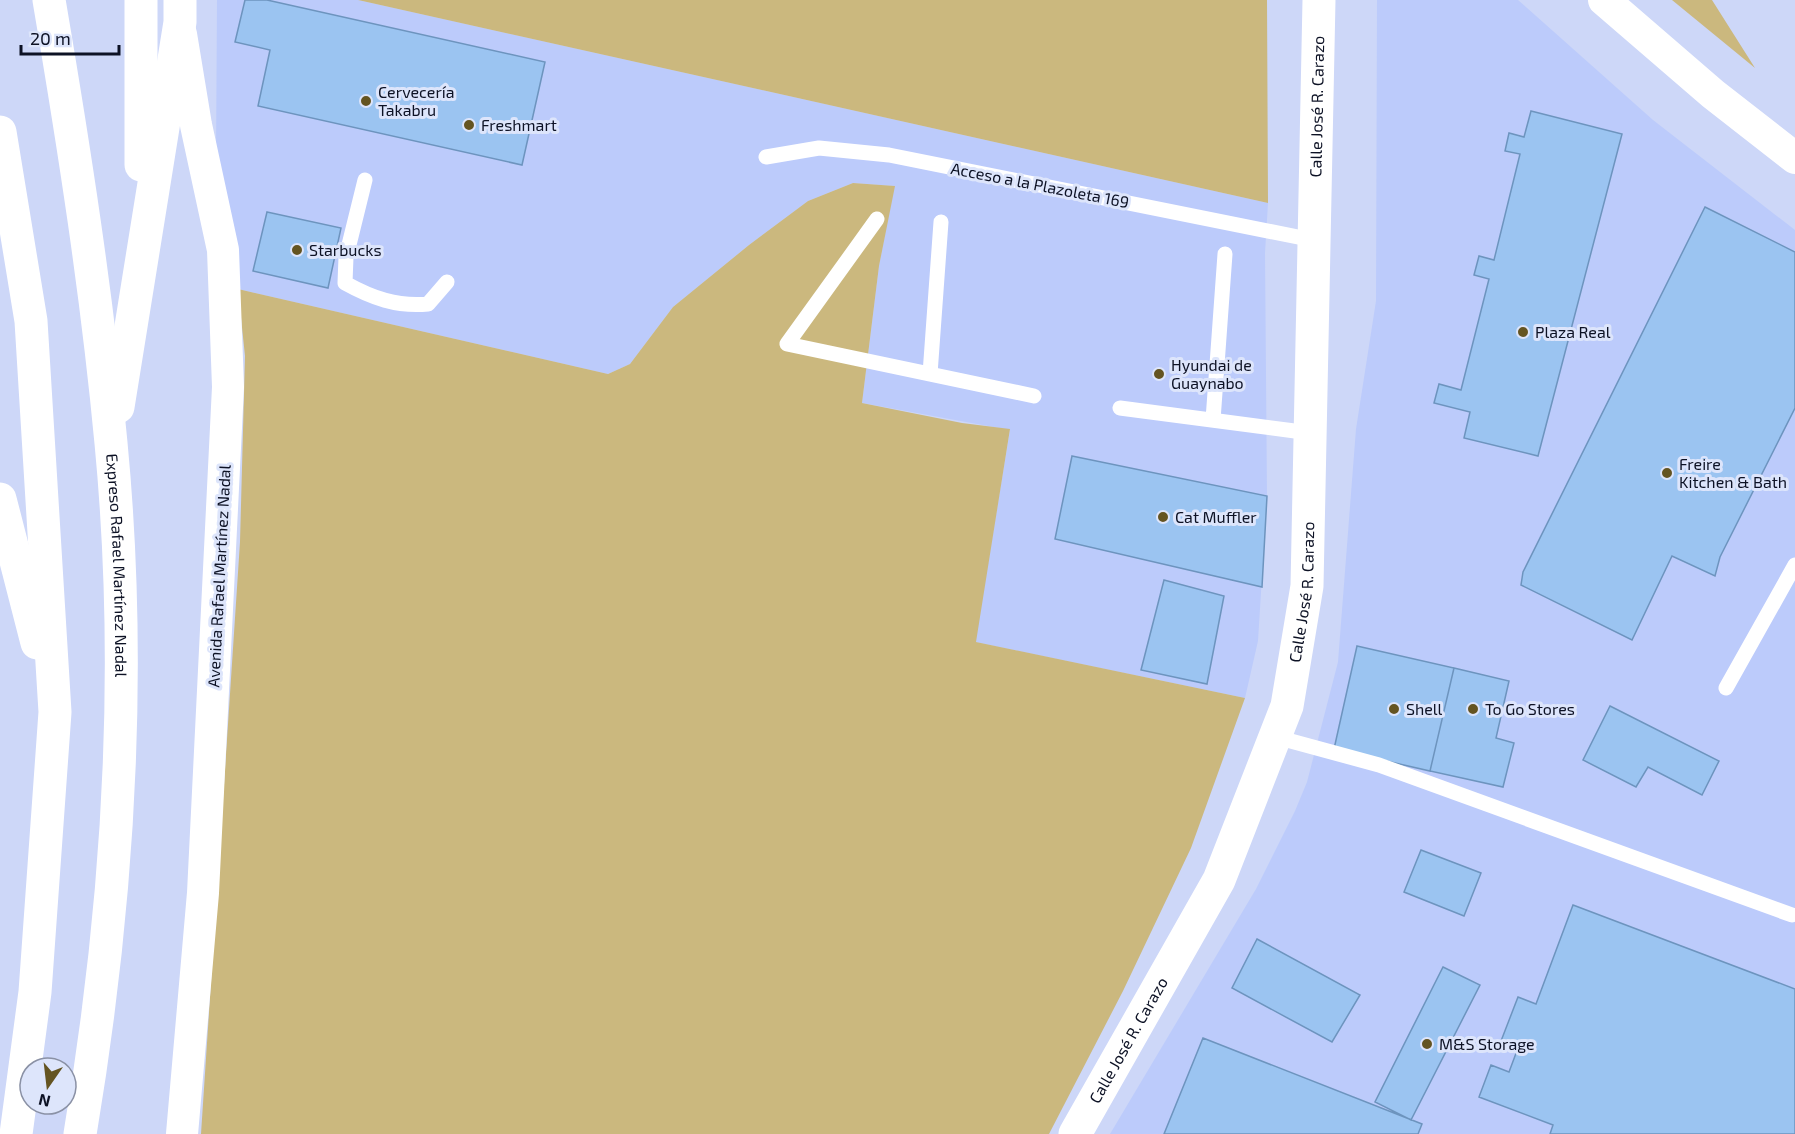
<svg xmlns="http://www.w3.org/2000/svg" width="1795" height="1134" viewBox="0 0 1795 1134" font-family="'Exo 2',sans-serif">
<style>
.built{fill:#bccbfb}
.green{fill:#cbb87e}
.building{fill:#9bc4f1;stroke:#6d94be;stroke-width:1.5}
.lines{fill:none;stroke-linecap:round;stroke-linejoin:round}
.service{stroke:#fff;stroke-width:15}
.minor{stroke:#fff;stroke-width:32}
.tertiary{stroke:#fff;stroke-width:33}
.motorway{stroke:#fff;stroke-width:33}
.poi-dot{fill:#645421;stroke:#dde5fb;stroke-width:2}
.labels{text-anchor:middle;stroke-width:6;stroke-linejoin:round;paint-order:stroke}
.poi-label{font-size:16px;fill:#0d1225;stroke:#dde5fb;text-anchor:start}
.street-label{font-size:16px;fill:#0d1225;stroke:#dde5fb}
</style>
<rect width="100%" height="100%" fill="#cdd7f8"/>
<path class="built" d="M 217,0 L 358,0 L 1268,203 L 1265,253 L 1267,496 L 1258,641 L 1245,698 L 975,642 L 1010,430 L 862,403 L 879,266 L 894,186 L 853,183 L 808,201 L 749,245 L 673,307 L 630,364 L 608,374 L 238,289 L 216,158 Z
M 1377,0 L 1518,0 L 1653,120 L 1795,230 L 1795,1134 L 1110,1134 L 1256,889 L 1295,811 L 1307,782 L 1338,662 L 1356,429 L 1376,301 Z"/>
<path class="green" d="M 358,0 L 1267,0 L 1268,203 Z
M 1672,0 L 1712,0 L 1755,68 Z
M 853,183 L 895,186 L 879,266 L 862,403 L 962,423 L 1010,429 L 976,642 L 1245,698 L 1191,848 L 1123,991 L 1049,1134 L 201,1134 L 240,542 L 245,356 L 238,289 L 608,374 L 630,364 L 673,307 L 749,245 L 808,201 Z"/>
<path class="building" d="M 245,0 L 267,0 L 545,62 L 522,165 L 258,106 L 270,50 L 235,42 Z
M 1531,111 L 1622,134 L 1538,456 L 1464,438 L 1470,412 L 1434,403 L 1439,384 L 1461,390 L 1489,279 L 1474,275 L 1479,256 L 1494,260 L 1520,154 L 1505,151 L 1509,133 L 1524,137 Z
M 1705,207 L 1795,252 L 1795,408 L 1720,557 L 1715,576 L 1672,556 L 1632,640 L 1521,585 L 1523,572 Z
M 267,212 L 341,228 L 328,288 L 253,271 Z
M 1072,456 L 1267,496 L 1262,587 L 1055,539 Z
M 1164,580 L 1224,596 L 1207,684 L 1141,670 Z
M 1357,646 L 1454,668 L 1430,771 L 1334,749 Z
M 1454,668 L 1509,681 L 1496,738 L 1514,743 L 1503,787 L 1430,771 Z
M 1610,706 L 1719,761 L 1702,795 L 1648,767 L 1636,787 L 1583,760 Z
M 1421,850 L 1481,873 L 1464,916 L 1404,892 Z
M 1573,905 L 1795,989 L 1795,1134 L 1550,1134 L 1553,1125 L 1479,1097 L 1491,1065 L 1509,1072 L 1518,1048 L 1501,1041 L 1518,997 L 1536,1004 Z
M 1257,939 L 1360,995 L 1332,1042 L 1232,988 Z
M 1443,967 L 1480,985 L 1411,1120 L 1375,1102 Z
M 1203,1038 L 1422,1124 L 1418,1134 L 1164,1134 Z"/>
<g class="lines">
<path class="service" d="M 766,157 L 819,148 L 889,155 L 1313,240
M 365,180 L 346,257 L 345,283 C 372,298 397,307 428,304 L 447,282
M 877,219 L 787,344 L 1034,396
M 930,374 L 941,222
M 1120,408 L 1310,433
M 1213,420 L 1225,254
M 1726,688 L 1795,565
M 1276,737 L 1379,765 L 1792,915"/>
<path class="minor" d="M 1604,0 L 1713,94 L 1795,158
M 181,34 L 196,125 L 223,250 L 228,387 L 203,893 L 182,1134"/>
<path class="tertiary" id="s1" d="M 1075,1134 L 1219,880 L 1287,706 L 1307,586 L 1319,0"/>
<g class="motorway">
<path id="s2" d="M 49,0 C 74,147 97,294 111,443 C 133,672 118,908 80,1134"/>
<path d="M 141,0 L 141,165"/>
<path d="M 0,132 L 31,321 L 55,712 L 35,992 L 16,1134"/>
<path d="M 118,407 L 180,22 L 180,0"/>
<path d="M 0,499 L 37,643"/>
</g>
</g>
<g class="poi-dot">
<circle cx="366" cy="101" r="6"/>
<circle cx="469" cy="125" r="6"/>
<circle cx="297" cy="250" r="6"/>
<circle cx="1523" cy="332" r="6"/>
<circle cx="1159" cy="374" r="6"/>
<circle cx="1667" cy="473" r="6"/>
<circle cx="1163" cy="517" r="6"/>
<circle cx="1394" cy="709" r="6"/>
<circle cx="1473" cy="709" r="6"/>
<circle cx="1427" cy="1044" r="6"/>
</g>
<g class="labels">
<g class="poi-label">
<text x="378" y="98">Cervecería<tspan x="378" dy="18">Takabru</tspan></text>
<text x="481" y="131">Freshmart</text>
<text x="309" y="256">Starbucks</text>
<text x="1535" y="338">Plaza Real</text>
<text x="1171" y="371">Hyundai de<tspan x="1171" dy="18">Guaynabo</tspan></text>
<text x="1679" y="470">Freire<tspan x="1679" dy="18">Kitchen &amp; Bath</tspan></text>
<text x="1175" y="523">Cat Muffler</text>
<text x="1406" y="715">Shell</text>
<text x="1485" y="715">To Go Stores</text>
<text x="1439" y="1050">M&amp;S Storage</text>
</g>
<g class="street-label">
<text dy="6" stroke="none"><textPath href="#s1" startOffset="1080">Calle José R. Carazo</textPath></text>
<text transform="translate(1040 185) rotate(11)" y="6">Acceso a la Plazoleta 169</text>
<text dy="6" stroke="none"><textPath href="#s2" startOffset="570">Expreso Rafael Martínez Nadal</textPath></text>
<text transform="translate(219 576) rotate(-87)" y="6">Avenida Rafael Martínez Nadal</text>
<text dy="6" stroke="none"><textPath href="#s1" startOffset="594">Calle José R. Carazo</textPath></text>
<text dy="6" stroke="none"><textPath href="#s1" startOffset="108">Calle José R. Carazo</textPath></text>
</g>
</g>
<g transform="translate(48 1086) rotate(194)"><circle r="28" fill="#dde5fb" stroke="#8a91a5" stroke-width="1.5"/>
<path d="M0-4.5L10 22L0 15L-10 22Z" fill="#645421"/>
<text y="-9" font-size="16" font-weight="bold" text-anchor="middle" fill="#0d1225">N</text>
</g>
<path d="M21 45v9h98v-9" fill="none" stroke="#0d1225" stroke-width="3"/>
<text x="30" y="45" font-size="18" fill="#0d1225" stroke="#dde5fb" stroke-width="4.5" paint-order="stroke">20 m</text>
</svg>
